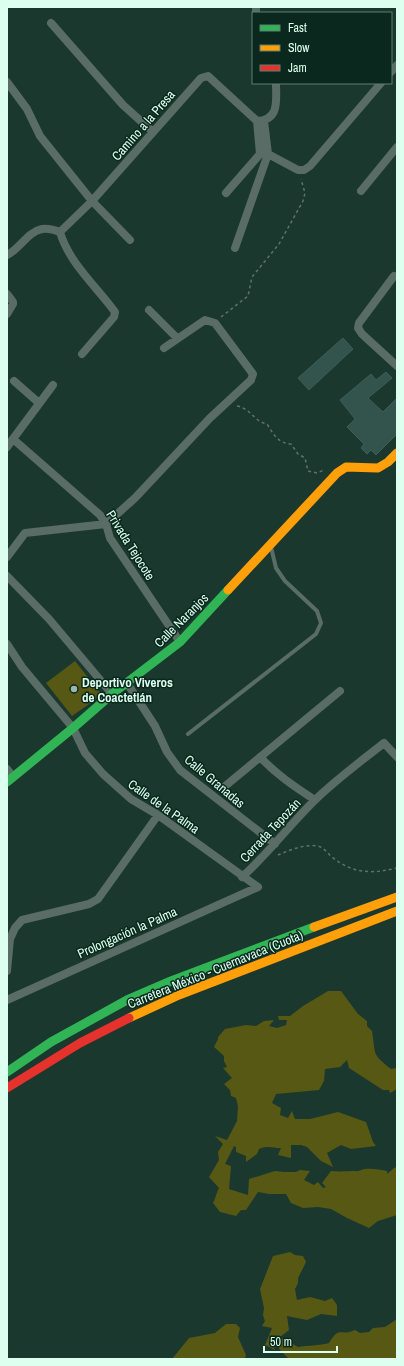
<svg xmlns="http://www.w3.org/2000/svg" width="404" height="1366" viewBox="0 0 404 1366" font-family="'Archivo Narrow',sans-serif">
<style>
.green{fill:#575813}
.building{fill:#33544d;stroke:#3f5d57}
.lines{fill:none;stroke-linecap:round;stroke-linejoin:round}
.path{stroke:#5f736a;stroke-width:1.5;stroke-dasharray:3 3;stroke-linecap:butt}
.lane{stroke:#596c65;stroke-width:4}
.street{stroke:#596c65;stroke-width:8}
.fast{stroke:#30b455;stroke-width:9}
.slow{stroke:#ff9f0a;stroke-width:9}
.jam{stroke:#e5322d;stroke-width:9}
.poi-dot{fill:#98b9ab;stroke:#0a281d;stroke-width:1.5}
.labels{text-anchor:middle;stroke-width:3;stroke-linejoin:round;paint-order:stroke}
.street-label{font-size:13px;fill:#dcffef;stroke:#0a281d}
.poi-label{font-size:13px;font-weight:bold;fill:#dcffef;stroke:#0a281d;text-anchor:start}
</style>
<rect width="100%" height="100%" fill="#1a382e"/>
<path class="green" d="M 75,661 L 102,695 L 72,716 L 46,683 Z
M 328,991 L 341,991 L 358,1014 L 367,1021 L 367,1026 L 372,1031 C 376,1055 371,1053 391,1069 L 397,1068 L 397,1089 L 390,1093 L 389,1090 L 383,1090 L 349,1068 L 347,1060 L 340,1067 L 325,1069 L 324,1081 L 319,1090 L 276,1094 L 272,1103 L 281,1108 L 280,1115 L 288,1118 L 292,1111 L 295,1119 L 310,1119 L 338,1112 L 366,1122 L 373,1142 L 376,1146 L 351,1149 L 341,1145 L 327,1153 L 333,1167 L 321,1161 L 307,1147 L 301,1145 L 291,1145 L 291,1158 L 278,1155 L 281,1148 C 273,1148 267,1145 259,1149 L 257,1154 L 246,1162 L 246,1156 L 236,1152 L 236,1147 L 234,1146 L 225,1164 L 231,1166 L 229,1189 L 248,1195 L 249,1179 L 275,1171 L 284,1172 L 296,1172 L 300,1170 L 310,1171 L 304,1180 L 314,1185 L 318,1182 L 323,1188 L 326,1187 L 322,1183 L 331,1171 C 339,1172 348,1171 356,1171 C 359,1172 362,1169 365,1169 C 368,1168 384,1170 387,1171 L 387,1174 L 394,1168 L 397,1167 L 397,1215 L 378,1221 L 369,1228 L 347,1218 L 331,1209 L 318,1207 L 303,1208 L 291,1203 L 286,1194 L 269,1194 L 258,1192 L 246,1210 L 241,1210 L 236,1216 L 220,1212 L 213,1203 C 216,1198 216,1193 219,1188 L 209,1177 L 219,1160 L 218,1152 L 223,1144 L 215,1136 L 227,1140 L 237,1121 L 238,1106 L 236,1098 L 231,1096 L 230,1090 L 224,1084 L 232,1078 L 223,1068 L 227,1067 L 224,1061 L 224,1056 L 214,1047 L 218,1039 L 218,1037 L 225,1029 L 246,1025 L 256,1026 L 264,1021 L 274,1020 L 269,1026 L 277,1028 L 286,1025 L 287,1020 L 279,1020 L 278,1016 L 290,1016 L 303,1006 Z
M 290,1252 L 295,1255 L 303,1256 L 306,1262 L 298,1278 L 298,1283 L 295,1289 L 297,1300 L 310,1297 L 325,1301 L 332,1298 L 337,1305 L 337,1316 L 321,1314 L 307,1320 L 287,1316 L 289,1330 L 280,1337 L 298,1347 C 308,1345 319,1346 329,1343 C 340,1325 340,1337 355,1330 L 360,1333 L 369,1332 L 373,1328 L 385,1327 L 397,1319 L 397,1359 L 289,1359 L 280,1350 L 275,1343 L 273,1344 L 275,1350 L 265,1345 L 272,1328 L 262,1326 L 265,1321 L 263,1315 L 264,1308 L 260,1289 L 273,1256 Z
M 226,1324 L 236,1324 L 240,1328 L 238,1337 L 246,1355 L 245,1359 L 172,1359 L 189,1338 L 215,1333 Z"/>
<path class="building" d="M 343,338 L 353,349 L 309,390 L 298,378 Z
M 386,372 L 392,378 L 368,398 L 383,412 L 397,398 L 397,434 L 376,455 L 371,450 L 367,454 L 361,448 L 364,444 L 347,427 L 355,419 L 340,400 L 371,374 L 376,380 Z"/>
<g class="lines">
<path class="path" d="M 221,317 L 248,296 L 252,277 L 279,244 L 303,201 L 305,193 L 301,179
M 237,406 C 252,409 253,421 267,424 C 274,435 278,443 291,444 L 298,454 L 305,458 L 308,471 L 317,473 L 324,470
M 278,855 C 290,850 304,844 317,846 C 324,847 327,853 332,857 C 353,874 372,874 397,868"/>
<path class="lane" d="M 188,734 L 316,634 L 321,623 L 317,611 L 285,581 L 276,568 L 271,547"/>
<path class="street" d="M 256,13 L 256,7
M 51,23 L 123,105 L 153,132
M 391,72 L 397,65
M 7,82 L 27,109 L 40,136 L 92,201 L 130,240
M 264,121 L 268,154 L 298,170 L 304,170 L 310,166 L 381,83
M 361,191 L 397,147
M 226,193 L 260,154 L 257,121
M 60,232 C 69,263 97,287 115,312 L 114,317 L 82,354
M 235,248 L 268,154
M 7,255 C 20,249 27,232 42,229 C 48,228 55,230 60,232 L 92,201 L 201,78 L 208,76 L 257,121 C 280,120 276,100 276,83
M 394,276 L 359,323 L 358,328 L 362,334 L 397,366
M 7,294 L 13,302 L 13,304 L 7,314
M 149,310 L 177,338
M 14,381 L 39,403
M 13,439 L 100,515 L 106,524 L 110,538 L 180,642
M 7,447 L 53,385
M 7,557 L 25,533 L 106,524 L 135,498 L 210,418 L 251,380 L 253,374 L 215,323 L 205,320 L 164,348
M 7,576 L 49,619 L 112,694
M 7,644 L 22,667 L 73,728 L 85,753 L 103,774 L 131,799 L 158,815 L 258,887
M 127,683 L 155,726 L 167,752 L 180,770 L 275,844
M 260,757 C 277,775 295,787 315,800
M 7,769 L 13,777
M 224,787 L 340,691
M 242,877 C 269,853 290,824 316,799 C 337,779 361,761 384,743 L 397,757
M 7,971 L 10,939 L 15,928 L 22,920 L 89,904 L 98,899 L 158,815
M 7,1000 L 258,887"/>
<path class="fast" d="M 7,782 L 73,728 L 112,694 L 180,642 L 228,590
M 7,1072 L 51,1042 L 127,1000 L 171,981 L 314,927"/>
<path class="slow" d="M 228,590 L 337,473 L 346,467 L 378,468 L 388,462 L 397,453
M 314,927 L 397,897
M 129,1018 L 179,995 L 397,911"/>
<path class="jam" d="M 7,1088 L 80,1043 L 129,1018"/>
</g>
<circle class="poi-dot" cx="74" cy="689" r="4"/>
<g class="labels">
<g class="street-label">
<text transform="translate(143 125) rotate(-49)" y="5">Camino a la Presa</text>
<text transform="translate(131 545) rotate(58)" y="5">Privada Tejocote</text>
<text transform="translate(181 620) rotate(-45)" y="5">Calle Naranjos</text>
<text transform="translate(215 781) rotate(40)" y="5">Calle Granadas</text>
<text transform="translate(164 806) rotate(35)" y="5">Calle de la Palma</text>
<text transform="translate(270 830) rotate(-47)" y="5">Cerrada Tepozán</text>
<text transform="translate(127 932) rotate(-24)" y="5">Prolongación la Palma</text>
<text transform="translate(215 969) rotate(-22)" y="5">Carretera México - Cuernavaca (Cuota)</text>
</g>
<g class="poi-label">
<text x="82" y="687">Deportivo Viveros<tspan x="82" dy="15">de Coactetlán</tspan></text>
</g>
</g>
<rect width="404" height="1366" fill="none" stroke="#dcffef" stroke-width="16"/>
<rect x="252" y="12" width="140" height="72" fill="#0a281d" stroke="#5e7e71"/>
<rect x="260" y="25" width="20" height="6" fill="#30b455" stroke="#5e7e71"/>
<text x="288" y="32" font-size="12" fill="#dcffef">Fast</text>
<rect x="260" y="45" width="20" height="6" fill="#ff9f0a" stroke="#5e7e71"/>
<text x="288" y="52" font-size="12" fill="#dcffef">Slow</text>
<rect x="260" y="65" width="20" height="6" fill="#e5322d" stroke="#5e7e71"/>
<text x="288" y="72" font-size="12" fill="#dcffef">Jam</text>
<path d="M264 1346v6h73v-6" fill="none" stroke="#dcffef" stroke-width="2"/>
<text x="270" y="1346" font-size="12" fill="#dcffef" stroke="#0a281d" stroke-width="3" paint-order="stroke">50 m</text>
</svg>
